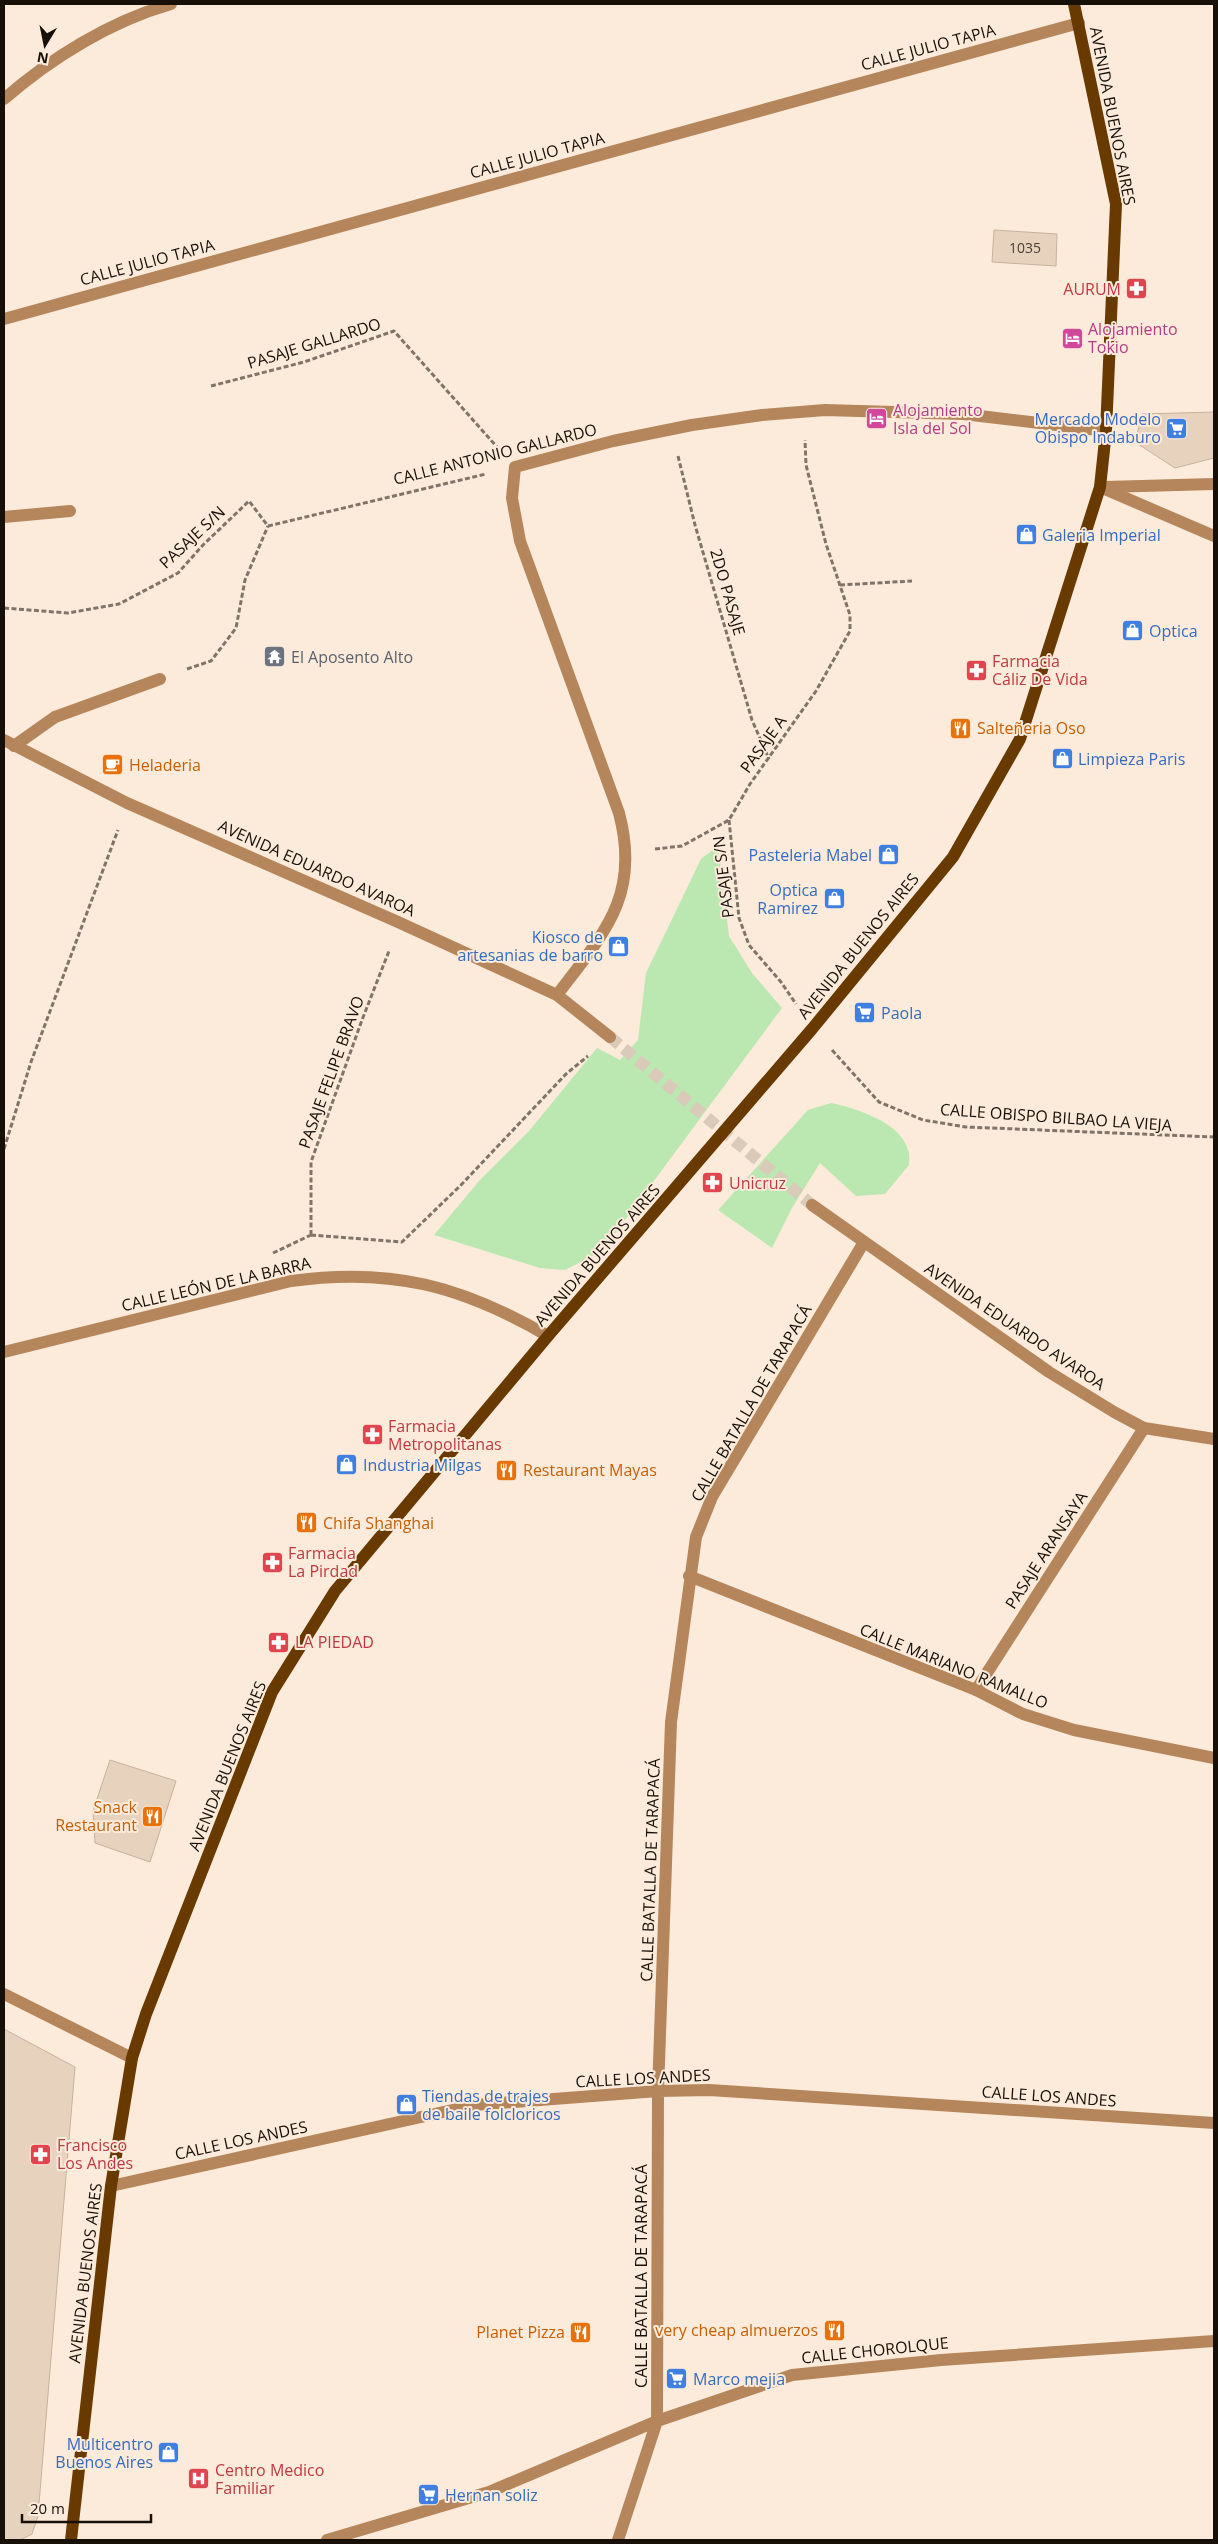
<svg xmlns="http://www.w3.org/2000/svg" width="1218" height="2544" viewBox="0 0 1218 2544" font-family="'Open Sans',sans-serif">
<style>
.green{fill:#bbe7b0}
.building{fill:#e7d2bd;stroke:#c6b29d}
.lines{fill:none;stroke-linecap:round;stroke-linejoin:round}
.tertiary-tunnel{stroke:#dacaba;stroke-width:12;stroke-dasharray:12 6;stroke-linecap:butt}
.path{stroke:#807468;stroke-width:3;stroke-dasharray:5 2.5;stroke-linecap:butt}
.service{stroke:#b5865c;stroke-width:12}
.minor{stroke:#b5865c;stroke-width:12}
.tertiary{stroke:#b5865c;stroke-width:12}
.primary{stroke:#693a00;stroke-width:12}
.labels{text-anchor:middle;stroke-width:4;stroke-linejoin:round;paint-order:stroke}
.number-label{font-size:14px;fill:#4b4035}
.street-label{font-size:16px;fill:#171008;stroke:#fcebda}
.health-label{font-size:16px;fill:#be3a42;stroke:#fcebda;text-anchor:start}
.hotel-label{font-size:16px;fill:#b23c85;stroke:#fcebda;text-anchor:start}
.shop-label{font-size:16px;fill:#366cbe;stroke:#fcebda;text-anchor:start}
.worship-label{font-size:16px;fill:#5b616d;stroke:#fcebda;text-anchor:start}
.food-label{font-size:16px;fill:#c56008;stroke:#fcebda;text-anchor:start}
</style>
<rect width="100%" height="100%" fill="#fcebda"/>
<path class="green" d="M 718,846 L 729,936 L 752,973 L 782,1008 L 602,1251 L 565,1270 L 540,1268 L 434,1235 L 479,1181 L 529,1131 L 597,1048 L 620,1060 L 638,1040 L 646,973 L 701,859 Z
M 831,1103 C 855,1108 901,1122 908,1150 C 910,1154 909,1160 909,1165 L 885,1194 L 856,1196 L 820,1163 L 792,1208 L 772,1248 L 718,1210 L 808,1110 Z"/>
<path class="building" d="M 994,230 L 1057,234 L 1056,266 L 992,262 Z
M 1214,412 L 1214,458 L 1175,468 L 1135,442 L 1142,414 Z
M 110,1760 L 176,1781 L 150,1862 L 95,1843 L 93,1811 Z
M 4,2029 L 75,2067 L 38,2516 L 32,2534 L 20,2540 L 4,2540 Z"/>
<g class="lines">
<path class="tertiary-tunnel" d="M 610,1037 L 812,1205"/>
<path class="path" d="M 211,386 L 304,362 L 394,331 L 497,447
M 678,456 L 695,525 L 752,720 L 769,759
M 268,526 L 486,474
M 840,585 L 912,581
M 4,608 L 68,613 L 119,604 L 178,573 L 203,545 L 249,501 L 268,526
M 187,669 L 211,661 L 236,628 L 245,580 L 268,526
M 729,820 L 739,918 L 749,945 L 781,982 L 796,1004
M 655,849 L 682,846 L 729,820 L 750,784 L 816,691 L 850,631 L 850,615 L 826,544 L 806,465 L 805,440
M 832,1050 L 879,1102 L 923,1120 L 966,1127 L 1214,1137
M 4,1149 L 31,1062 L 118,830
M 311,1235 L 402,1242 L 461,1185 L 566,1074 L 588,1056
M 311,1235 L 311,1162 L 362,1020 L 389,951
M 273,1253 L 311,1235"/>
<path class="service" d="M 14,746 L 55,717 L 160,679
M 976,1690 L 1144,1428"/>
<path class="minor" d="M 4,99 C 51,58 111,21 171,4
M 4,319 L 1079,23
M 1100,487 L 1214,536
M 1105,487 L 1214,484
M 4,517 L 70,511
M 4,1352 L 291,1281 C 391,1267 462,1286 548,1336
M 689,1576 L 976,1690 L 1023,1714 L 1074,1730 L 1214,1758
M 4,1994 L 132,2058
M 111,2186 L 475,2105 L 658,2091 L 709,2090 L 1214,2123
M 327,2540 L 489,2492 L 657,2421 L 792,2375 L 941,2360 L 1214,2341
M 618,2540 L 657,2421 L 658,2091 L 671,1722 L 696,1537 L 712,1497 L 864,1242"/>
<path class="tertiary" d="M 4,740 L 127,803 L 398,922 L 557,995 L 610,1037
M 557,995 C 604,933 641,896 619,813 L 520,541 L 512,498 L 515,467 L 613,441 L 692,425 L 762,415 L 825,410 L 963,414 L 1106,431
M 812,1205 L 1049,1372 L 1114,1412 L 1144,1428 L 1214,1439"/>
<path class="primary" d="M 71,2540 L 111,2186 L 132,2058 L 146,2014 L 272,1692 L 335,1591 L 548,1336 L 812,1029 L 953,857 L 1020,739 L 1100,487 L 1106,431 L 1116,204 L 1074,4"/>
</g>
<defs>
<symbol id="pharmacy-square" viewBox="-11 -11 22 22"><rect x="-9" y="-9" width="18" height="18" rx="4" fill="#e0444e" stroke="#fcebda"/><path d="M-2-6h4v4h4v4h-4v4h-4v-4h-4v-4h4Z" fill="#fff"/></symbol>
<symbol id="hotel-square" viewBox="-11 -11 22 22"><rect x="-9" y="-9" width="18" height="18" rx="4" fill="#d1479c" stroke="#fcebda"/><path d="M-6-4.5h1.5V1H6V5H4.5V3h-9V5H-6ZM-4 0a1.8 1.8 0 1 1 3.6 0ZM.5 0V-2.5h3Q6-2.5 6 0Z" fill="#fff"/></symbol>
<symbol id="supermarket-square" viewBox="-11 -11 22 22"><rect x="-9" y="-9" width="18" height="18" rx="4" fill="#3f7fe0" stroke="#fcebda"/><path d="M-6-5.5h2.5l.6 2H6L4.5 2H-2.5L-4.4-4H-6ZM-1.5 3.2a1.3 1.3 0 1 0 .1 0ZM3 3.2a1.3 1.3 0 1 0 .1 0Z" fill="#fff"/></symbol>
<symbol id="shop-square" viewBox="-11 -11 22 22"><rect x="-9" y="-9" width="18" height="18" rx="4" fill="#3f7fe0" stroke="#fcebda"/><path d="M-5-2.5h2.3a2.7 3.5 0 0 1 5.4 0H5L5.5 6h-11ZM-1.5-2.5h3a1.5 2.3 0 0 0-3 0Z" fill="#fff"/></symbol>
<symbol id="temple-square" viewBox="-11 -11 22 22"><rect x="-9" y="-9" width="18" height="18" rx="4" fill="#6b7280" stroke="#fcebda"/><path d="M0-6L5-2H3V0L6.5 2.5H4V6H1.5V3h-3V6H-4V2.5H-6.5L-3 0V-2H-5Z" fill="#fff"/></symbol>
<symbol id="restaurant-square" viewBox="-11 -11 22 22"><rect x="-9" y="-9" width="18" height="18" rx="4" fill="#e8710a" stroke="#fcebda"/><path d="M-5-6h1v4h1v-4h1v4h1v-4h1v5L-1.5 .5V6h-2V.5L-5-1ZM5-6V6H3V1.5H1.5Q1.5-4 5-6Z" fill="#fff"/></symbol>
<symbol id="cafe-square" viewBox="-11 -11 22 22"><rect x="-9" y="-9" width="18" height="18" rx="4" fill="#e8710a" stroke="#fcebda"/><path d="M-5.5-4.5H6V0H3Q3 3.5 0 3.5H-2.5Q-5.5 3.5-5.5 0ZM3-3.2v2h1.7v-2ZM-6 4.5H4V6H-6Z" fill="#fff"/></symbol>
<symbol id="hospital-square" viewBox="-11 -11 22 22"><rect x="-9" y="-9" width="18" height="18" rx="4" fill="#e0444e" stroke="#fcebda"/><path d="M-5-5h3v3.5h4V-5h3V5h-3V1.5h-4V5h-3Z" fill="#fff"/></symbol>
</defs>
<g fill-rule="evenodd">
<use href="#pharmacy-square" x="1124" y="276" width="25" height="25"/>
<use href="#hotel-square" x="1060" y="326" width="25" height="25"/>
<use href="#hotel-square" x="864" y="406" width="25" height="25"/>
<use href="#supermarket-square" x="1164" y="416" width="25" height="25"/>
<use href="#shop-square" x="1014" y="522" width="25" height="25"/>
<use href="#shop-square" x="1120" y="618" width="25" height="25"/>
<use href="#temple-square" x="262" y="644" width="25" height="25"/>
<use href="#pharmacy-square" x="964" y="658" width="25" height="25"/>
<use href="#restaurant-square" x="948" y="716" width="25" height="25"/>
<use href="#shop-square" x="1050" y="746" width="25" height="25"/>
<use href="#cafe-square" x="100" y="752" width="25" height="25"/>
<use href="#shop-square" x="876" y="842" width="25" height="25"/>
<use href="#shop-square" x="822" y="886" width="25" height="25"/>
<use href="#shop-square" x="606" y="934" width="25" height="25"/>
<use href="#supermarket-square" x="852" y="1000" width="25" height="25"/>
<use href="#pharmacy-square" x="700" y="1170" width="25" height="25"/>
<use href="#pharmacy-square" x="360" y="1422" width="25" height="25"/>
<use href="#shop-square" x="334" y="1452" width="25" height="25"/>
<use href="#restaurant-square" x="494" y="1458" width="25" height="25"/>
<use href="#restaurant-square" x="294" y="1510" width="25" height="25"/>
<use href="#pharmacy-square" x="260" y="1550" width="25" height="25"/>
<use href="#pharmacy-square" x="266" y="1630" width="25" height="25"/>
<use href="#restaurant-square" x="140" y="1804" width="25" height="25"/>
<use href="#shop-square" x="394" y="2092" width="25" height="25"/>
<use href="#pharmacy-square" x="28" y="2142" width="25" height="25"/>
<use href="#restaurant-square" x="822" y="2318" width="25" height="25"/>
<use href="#restaurant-square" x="568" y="2320" width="25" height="25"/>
<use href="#supermarket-square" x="664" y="2366" width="25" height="25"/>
<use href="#shop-square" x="156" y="2440" width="25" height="25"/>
<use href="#hospital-square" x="186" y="2466" width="25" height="25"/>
<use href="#supermarket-square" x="416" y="2482" width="25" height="25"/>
</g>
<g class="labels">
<g class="number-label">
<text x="1025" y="253">1035</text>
</g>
<g class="street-label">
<text transform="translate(928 47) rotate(-15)" y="6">CALLE JULIO TAPIA</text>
<text transform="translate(1113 116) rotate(79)" y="6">AVENIDA BUENOS AIRES</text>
<text transform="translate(537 155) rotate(-15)" y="6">CALLE JULIO TAPIA</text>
<text transform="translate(147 262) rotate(-15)" y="6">CALLE JULIO TAPIA</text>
<text transform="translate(314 343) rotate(-17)" y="6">PASAJE GALLARDO</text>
<text transform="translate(495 454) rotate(-14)" y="6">CALLE ANTONIO GALLARDO</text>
<text transform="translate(192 537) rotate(-43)" y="6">PASAJE S/N</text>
<text transform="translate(728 592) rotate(74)" y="6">2DO PASAJE</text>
<text transform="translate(763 744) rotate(-54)" y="6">PASAJE A</text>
<text transform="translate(317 868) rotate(24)" y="6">AVENIDA EDUARDO AVAROA</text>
<text transform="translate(723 877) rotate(-97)" y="6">PASAJE S/N</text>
<text transform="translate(858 946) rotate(-51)" y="6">AVENIDA BUENOS AIRES</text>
<text transform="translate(331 1072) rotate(-70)" y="6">PASAJE FELIPE BRAVO</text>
<text transform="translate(1056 1117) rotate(4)" y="6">CALLE OBISPO BILBAO LA VIEJA</text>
<text transform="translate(597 1255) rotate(-49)" y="6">AVENIDA BUENOS AIRES</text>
<text transform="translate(216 1284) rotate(-13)" y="6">CALLE LEÓN DE LA BARRA</text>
<text transform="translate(1015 1326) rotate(34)" y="6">AVENIDA EDUARDO AVAROA</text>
<text transform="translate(751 1403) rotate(-60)" y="6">CALLE BATALLA DE TARAPACÁ</text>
<text transform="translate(1046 1550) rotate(-57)" y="6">PASAJE ARANSAYA</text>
<text transform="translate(954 1666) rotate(22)" y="6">CALLE MARIANO RAMALLO</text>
<text transform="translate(227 1766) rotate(-68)" y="6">AVENIDA BUENOS AIRES</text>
<text transform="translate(650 1870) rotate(-88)" y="6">CALLE BATALLA DE TARAPACÁ</text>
<text transform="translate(643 2078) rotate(-3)" y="6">CALLE LOS ANDES</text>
<text transform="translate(1049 2096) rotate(4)" y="6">CALLE LOS ANDES</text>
<text transform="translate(241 2140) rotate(-12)" y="6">CALLE LOS ANDES</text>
<text transform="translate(85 2273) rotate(-83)" y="6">AVENIDA BUENOS AIRES</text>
<text transform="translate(641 2276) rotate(-90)" y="6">CALLE BATALLA DE TARAPACÁ</text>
<text transform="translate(875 2350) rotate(-6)" y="6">CALLE CHOROLQUE</text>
</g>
<g class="health-label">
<text x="1121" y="295" text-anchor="end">AURUM</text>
<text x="992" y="667">Farmacia<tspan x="992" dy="18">Cáliz De Vida</tspan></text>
<text x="729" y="1189">Unicruz</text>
<text x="388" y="1432">Farmacia<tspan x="388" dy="18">Metropolitanas</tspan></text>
<text x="288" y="1559">Farmacia<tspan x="288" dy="18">La Pirdad</tspan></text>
<text x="295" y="1648">LA PIEDAD</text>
<text x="57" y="2151">Francisco<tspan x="57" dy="18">Los Andes</tspan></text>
<text x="215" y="2476">Centro Medico<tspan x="215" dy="18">Familiar</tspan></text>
</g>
<g class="hotel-label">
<text x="1088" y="335">Alojamiento<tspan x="1088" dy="18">Tokio</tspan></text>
<text x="893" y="416">Alojamiento<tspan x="893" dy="18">Isla del Sol</tspan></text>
</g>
<g class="shop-label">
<text x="1161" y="425" text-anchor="end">Mercado Modelo<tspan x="1161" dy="18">Obispo Indaburo</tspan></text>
<text x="1042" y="541">Galeria Imperial</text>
<text x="1149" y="637">Optica</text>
<text x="1078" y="765">Limpieza Paris</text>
<text x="872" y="861" text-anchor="end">Pasteleria Mabel</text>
<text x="818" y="896" text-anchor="end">Optica<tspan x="818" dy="18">Ramirez</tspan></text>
<text x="603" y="943" text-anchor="end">Kiosco de<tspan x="603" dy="18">artesanias de barro</tspan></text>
<text x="881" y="1019">Paola</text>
<text x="363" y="1471">Industria Milgas</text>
<text x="422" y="2102">Tiendas de trajes<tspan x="422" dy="18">de baile folcloricos</tspan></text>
<text x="693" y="2385">Marco mejia</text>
<text x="153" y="2450" text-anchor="end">Multicentro<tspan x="153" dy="18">Buenos Aires</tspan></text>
<text x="445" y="2501">Hernan soliz</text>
</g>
<g class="worship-label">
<text x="291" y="663">El Aposento Alto</text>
</g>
<g class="food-label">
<text x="977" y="734">Salteñeria Oso</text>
<text x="129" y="771">Heladeria</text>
<text x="523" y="1476">Restaurant Mayas</text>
<text x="323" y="1529">Chifa Shanghai</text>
<text x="137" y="1813" text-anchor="end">Snack<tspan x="137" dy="18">Restaurant</tspan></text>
<text x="818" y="2336" text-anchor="end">very cheap almuerzos</text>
<text x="565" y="2338" text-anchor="end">Planet Pizza</text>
</g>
</g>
<rect width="1218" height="2544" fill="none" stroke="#171008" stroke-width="10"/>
<g transform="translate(45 45) rotate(190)" stroke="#fcebda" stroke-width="4" paint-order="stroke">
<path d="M0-4L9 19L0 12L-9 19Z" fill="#171008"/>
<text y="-8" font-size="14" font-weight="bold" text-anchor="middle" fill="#171008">N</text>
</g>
<path d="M22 2514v8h129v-8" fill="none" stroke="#171008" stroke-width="2.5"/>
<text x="30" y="2514" font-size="15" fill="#171008" stroke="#fcebda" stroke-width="4" paint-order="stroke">20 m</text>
</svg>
